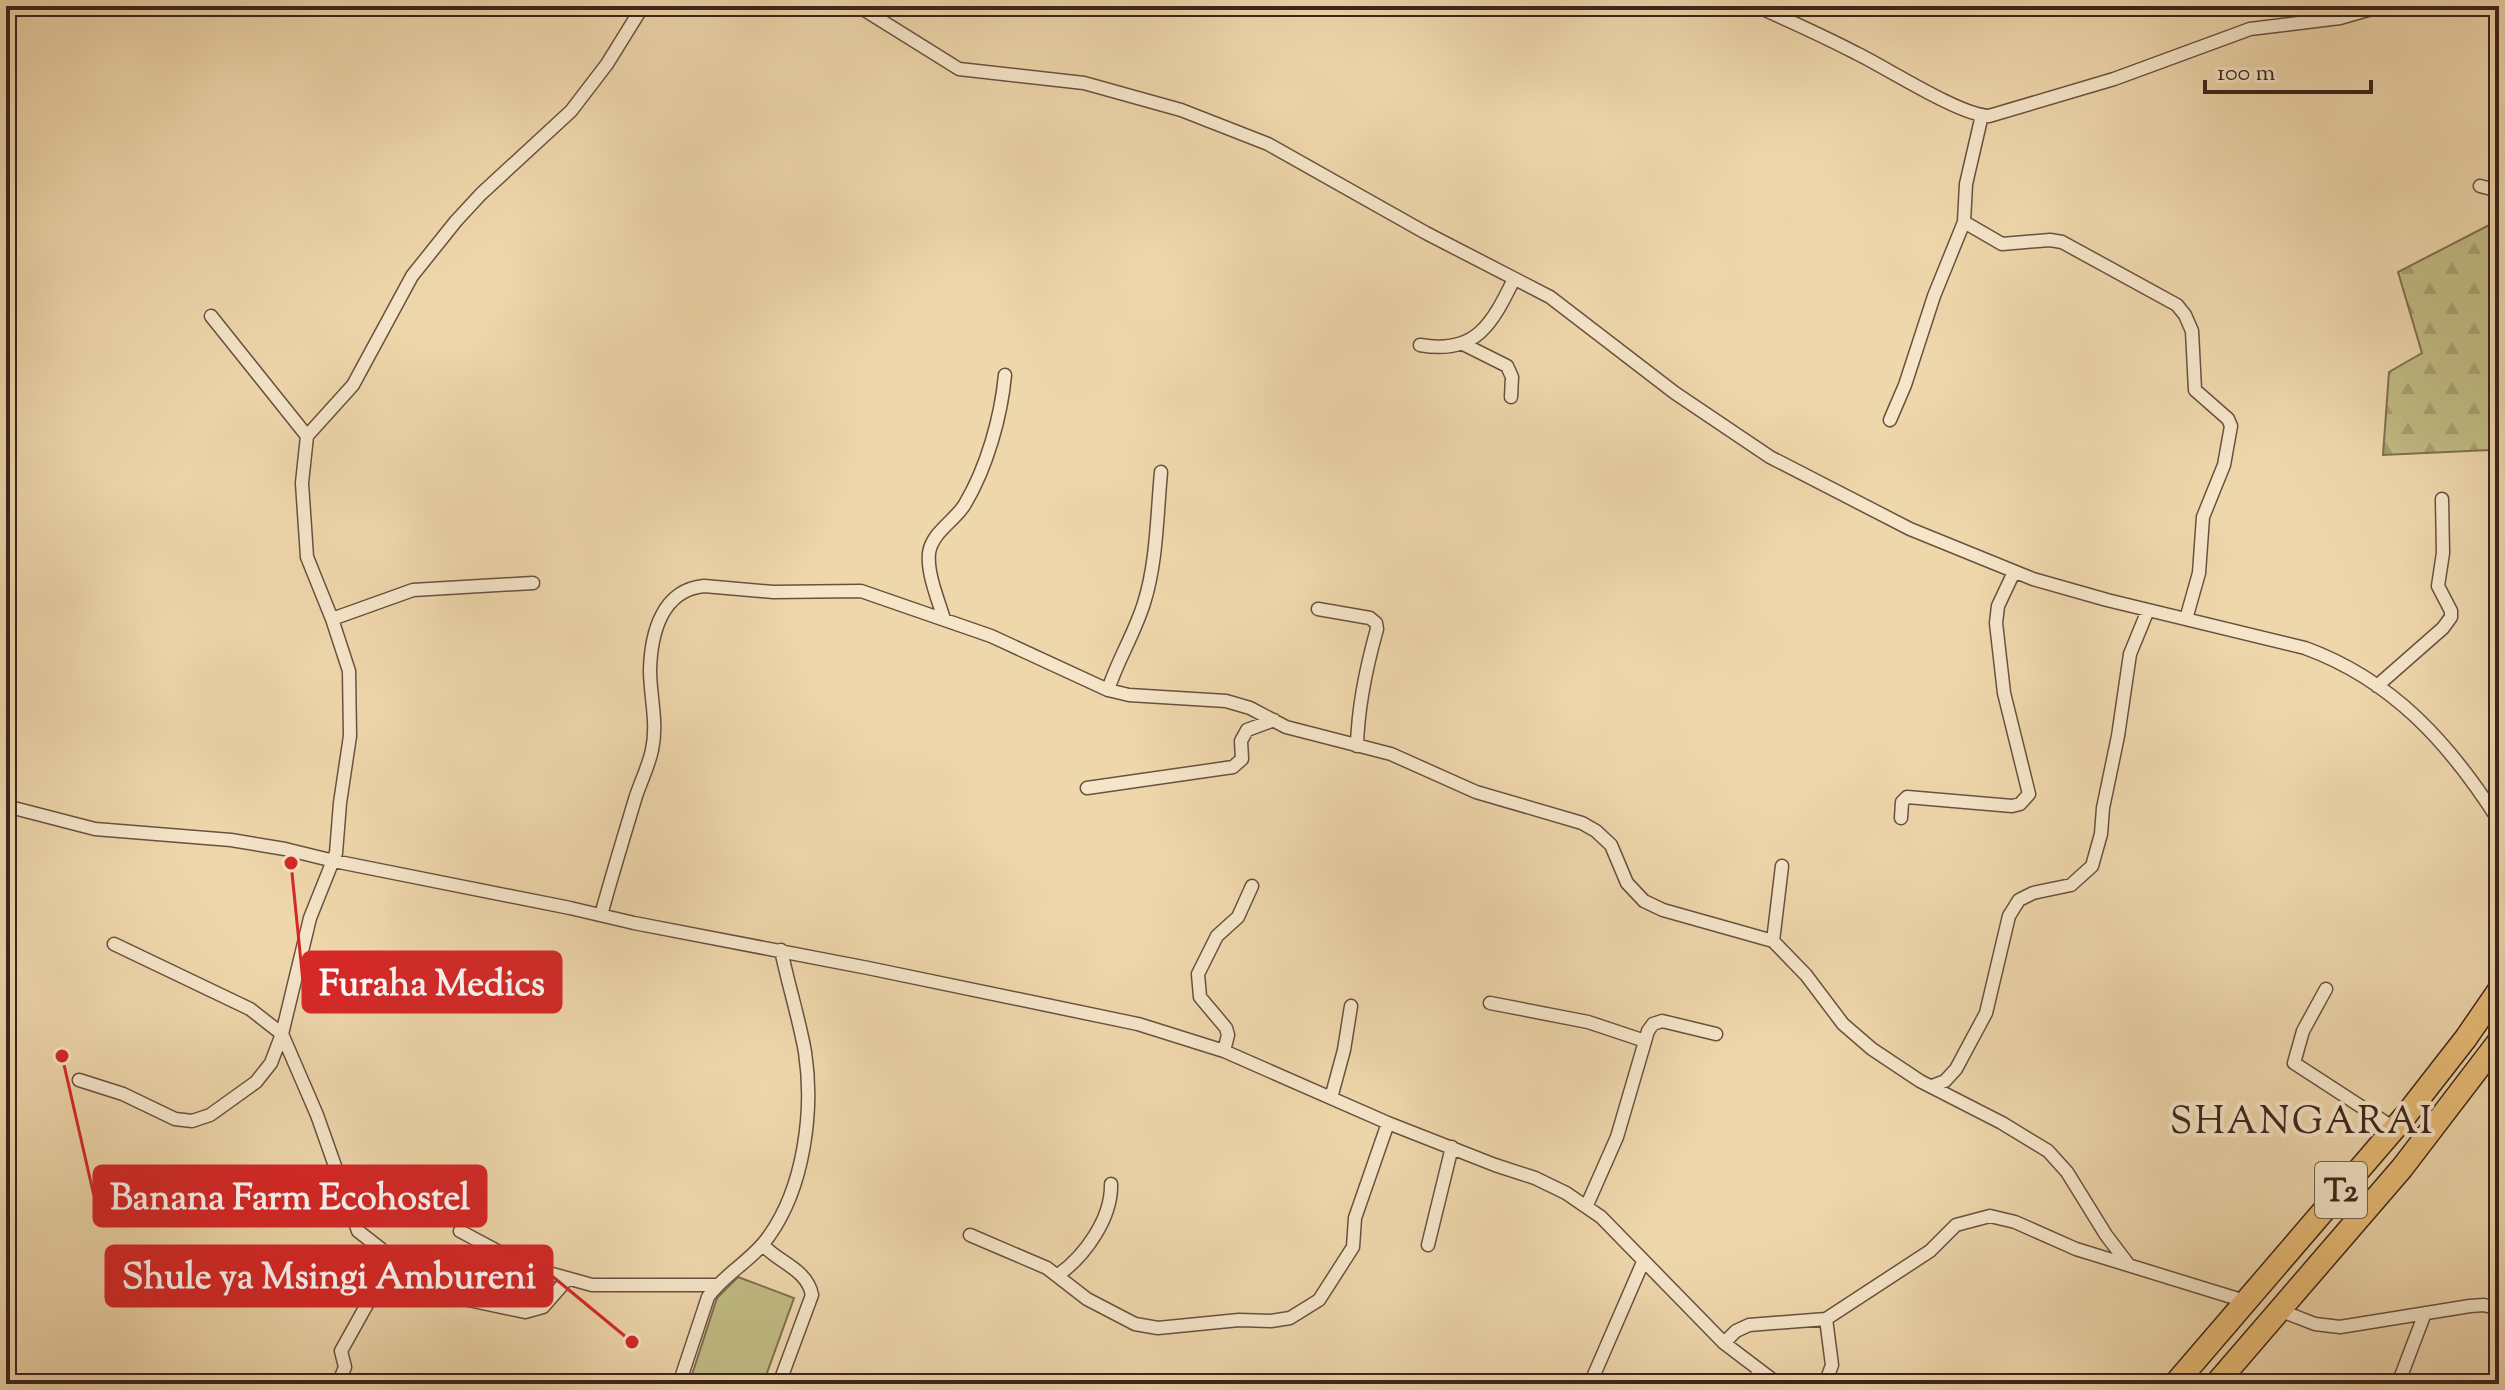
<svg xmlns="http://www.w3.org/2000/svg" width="2505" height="1390" viewBox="0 0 2505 1390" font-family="'Sorts Mill Goudy',serif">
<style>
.forest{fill:url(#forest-firs);stroke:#7f7050;stroke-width:2}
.pitch{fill:#c1bc84;stroke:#7f7050;stroke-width:2}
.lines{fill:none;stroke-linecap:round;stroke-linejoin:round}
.street-casing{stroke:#6a513f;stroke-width:15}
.highway-casing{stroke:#3d241b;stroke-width:25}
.street{stroke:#f5e5c9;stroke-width:12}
.highway{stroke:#e8bc76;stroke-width:22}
.labels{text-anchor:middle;stroke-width:8;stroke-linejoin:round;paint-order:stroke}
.shield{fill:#f5e5c9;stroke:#745e4f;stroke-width:2}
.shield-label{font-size:32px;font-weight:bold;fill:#3d241b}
.quarter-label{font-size:38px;letter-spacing:2px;fill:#3d241b;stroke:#f5e5c9}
.leader{fill:none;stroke:#d62828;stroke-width:3}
.callout-dot{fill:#d62828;stroke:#f5e5c9;stroke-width:3}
.callout{fill:#d62828;stroke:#d62828;stroke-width:3}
.callout-label{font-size:36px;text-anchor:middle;font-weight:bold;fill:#fff}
</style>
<defs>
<pattern id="forest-firs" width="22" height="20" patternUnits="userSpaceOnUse" patternTransform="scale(2)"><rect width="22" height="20" fill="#c1bc84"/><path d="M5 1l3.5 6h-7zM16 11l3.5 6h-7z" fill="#a7a171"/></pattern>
</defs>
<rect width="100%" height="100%" fill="#efd7ac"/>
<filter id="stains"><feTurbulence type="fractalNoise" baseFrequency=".0025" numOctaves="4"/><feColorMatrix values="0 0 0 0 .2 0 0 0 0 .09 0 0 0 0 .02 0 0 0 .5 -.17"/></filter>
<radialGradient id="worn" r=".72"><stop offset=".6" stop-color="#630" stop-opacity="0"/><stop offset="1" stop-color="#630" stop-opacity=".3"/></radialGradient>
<path class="forest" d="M 2499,220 L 2499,459 L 2490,450 L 2383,455 L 2389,372 L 2422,353 L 2398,272 Z"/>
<path class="pitch" d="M 738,1277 L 794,1298 L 763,1384 L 689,1384 L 717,1298 Z"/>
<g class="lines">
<defs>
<path id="street" d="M 858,6 L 959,69 L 1084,83 L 1181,110 L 1268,144 L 1426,233 L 1550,297 L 1675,393 L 1770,457 L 1910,529 L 2033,579 L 2107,600 L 2305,648 C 2393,680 2450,744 2499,821
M 1756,6 C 1790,21 1823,36 1856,53 C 1887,68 1959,115 1989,116 L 2114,79 L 2250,29 L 2340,18 L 2382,6
M 2480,186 L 2499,191
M 1964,222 L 2002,244 L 2050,240 L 2062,242 L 2177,305 L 2185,315 L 2192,331 L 2195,390 L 2228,419 L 2231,426 L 2224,465 L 2203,517 L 2199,573 L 2186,619
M 211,316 L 307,436
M 1463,344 L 1507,366 L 1512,377 L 1511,397
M 1420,345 C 1476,355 1492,324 1514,279
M 1890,420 L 1905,385 L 1934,296 L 1964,222 L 1966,184 L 1982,115
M 1318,609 L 1370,618 L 1376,623 L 1377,629 C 1366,668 1358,705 1357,746
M 332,619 L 413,590 L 533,583
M 944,619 C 938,599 927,574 929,553 C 932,532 955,521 965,504 C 987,467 1001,417 1005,375
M 2377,686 L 2443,628 L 2451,617 L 2451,611 L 2438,586 L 2443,553 L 2442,499
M 1108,690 C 1118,659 1134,635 1144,603 C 1157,562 1157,514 1161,472
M 1087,788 L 1233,767 L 1242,759 L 1241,741 L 1247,730 L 1274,720
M 6,806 L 95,829 L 231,840 L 285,849 L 334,861 L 570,908 L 634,923 L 868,968 L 1138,1024 L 1224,1051 L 1388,1123 L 1495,1165 L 1535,1178 L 1566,1193 L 1601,1217 L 1724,1343 L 1778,1384
M 1901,818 L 1902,802 L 1907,797 L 2012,806 L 2020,804 L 2029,794 L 2004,693 L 1996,623 L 1998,606 L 2014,572
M 601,915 C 612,875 624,836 636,796 C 641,781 649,765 652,750 C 658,722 650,697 650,670 C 651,633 662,590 704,586 L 773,592 L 861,591 L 991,636 L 1108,690 L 1129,695 L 1226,701 L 1250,708 L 1286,727 L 1391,754 L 1476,792 L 1582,823 L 1596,831 L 1611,845 L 1627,883 L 1644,901 L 1663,910 L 1773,941 L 1806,975 L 1843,1024 L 1872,1049 L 1920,1081 L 2002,1123 L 2048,1151 L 2067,1172 L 2106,1235 L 2128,1264
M 1773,941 L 1782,866
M 114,944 L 250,1009 L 282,1034 L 317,1115 L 358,1231 L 381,1249 L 380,1281
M 2326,989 L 2303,1031 L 2294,1063 L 2394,1128
M 1490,1003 L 1588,1022 L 1645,1041
M 1224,1051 L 1228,1035 L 1226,1028 L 1200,997 L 1198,974 L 1217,936 L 1238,917 L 1252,886
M 79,1080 L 123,1094 L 175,1119 L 192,1121 L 210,1115 L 256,1082 L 271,1063 L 282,1034 L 310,918 L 336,853 L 340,803 L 350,736 L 349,671 L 332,619 L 307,557 L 302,483 L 307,436 L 353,385 L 412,276 L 456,221 L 481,194 L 571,111 L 607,64 L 643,6
M 1932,1086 L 1945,1081 L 1956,1069 L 1986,1013 L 2009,916 L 2019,900 L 2033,893 L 2071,885 L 2092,866 L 2101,834 L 2103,808 L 2118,736 L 2130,654 L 2148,610
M 1331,1098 L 1344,1050 L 1351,1006
M 1587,1205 L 1617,1137 L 1648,1031 L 1653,1024 L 1662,1021 L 1716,1034
M 460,1231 L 527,1267 L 592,1285 L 716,1285
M 970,1235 L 1047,1268 L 1087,1299 L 1135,1324 L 1158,1328 L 1239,1320 L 1271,1321 L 1290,1318 L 1319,1300 L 1353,1247 L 1355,1218 L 1388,1123
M 763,1245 C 779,1263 807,1269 812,1295 L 779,1384
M 1428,1245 L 1452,1147
M 1058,1275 C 1085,1256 1112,1218 1111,1184
M 2279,1310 L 2315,1324 L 2340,1327 L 2470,1306 L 2484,1305 L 2499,1309
M 1724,1343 L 1736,1331 L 1749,1325 L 1826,1319 L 1930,1251 L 1956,1225 L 1990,1216 L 2015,1222 L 2076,1249 L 2248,1302
M 338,1384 L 345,1367 L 341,1351 L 380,1281 L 525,1312 L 543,1307 L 564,1283
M 679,1384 L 708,1297 C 725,1273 753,1260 769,1236 C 804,1187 814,1111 805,1052 C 799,1018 788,984 781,950
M 1590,1384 L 1643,1262
M 1749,1384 L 1761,1371
M 1825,1384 L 1832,1365 L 1826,1319
M 2398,1384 L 2425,1313"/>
<path id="highway" d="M 2175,1384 L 2406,1115 L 2466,1038 L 2499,990
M 2216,1384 L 2402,1168 L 2499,1041"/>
</defs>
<use href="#street" class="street-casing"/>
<use href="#highway" class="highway-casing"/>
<use href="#street" class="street"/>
<use href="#highway" class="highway"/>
</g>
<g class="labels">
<rect class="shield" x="2315" y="1162" width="52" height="56" rx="6"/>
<g class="shield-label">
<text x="2341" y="1201">T2</text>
</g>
<g class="quarter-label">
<text x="2302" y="1133">SHANGARAI</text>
</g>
</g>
<path class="leader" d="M291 863L303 982M62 1056L94 1196M632 1342L552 1276"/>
<g class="callout-dot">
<circle cx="291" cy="863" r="8"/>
<circle cx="62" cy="1056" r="8"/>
<circle cx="632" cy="1342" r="8"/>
</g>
<g class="callout">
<rect x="303" y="952" width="258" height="60" rx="8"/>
<rect x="94" y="1166" width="392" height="60" rx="8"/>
<rect x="106" y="1246" width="446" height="60" rx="8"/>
</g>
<g class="callout-label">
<text x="432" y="995">Furaha Medics</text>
<text x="290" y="1209">Banana Farm Ecohostel</text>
<text x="329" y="1288">Shule ya Msingi Ambureni</text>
</g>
<rect width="2505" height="1390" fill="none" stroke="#efd7ac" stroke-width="32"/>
<rect x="8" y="8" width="2489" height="1374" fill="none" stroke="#3d241b" stroke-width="4"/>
<rect x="16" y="16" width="2473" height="1358" fill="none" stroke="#3d241b" stroke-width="2"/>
<path d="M2205 80v12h166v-12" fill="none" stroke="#3d241b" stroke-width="4"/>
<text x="2217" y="80" font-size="24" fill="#3d241b" stroke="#f5e5c9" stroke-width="6" paint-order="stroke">100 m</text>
<rect width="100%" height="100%" filter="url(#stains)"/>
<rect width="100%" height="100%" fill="url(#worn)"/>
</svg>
